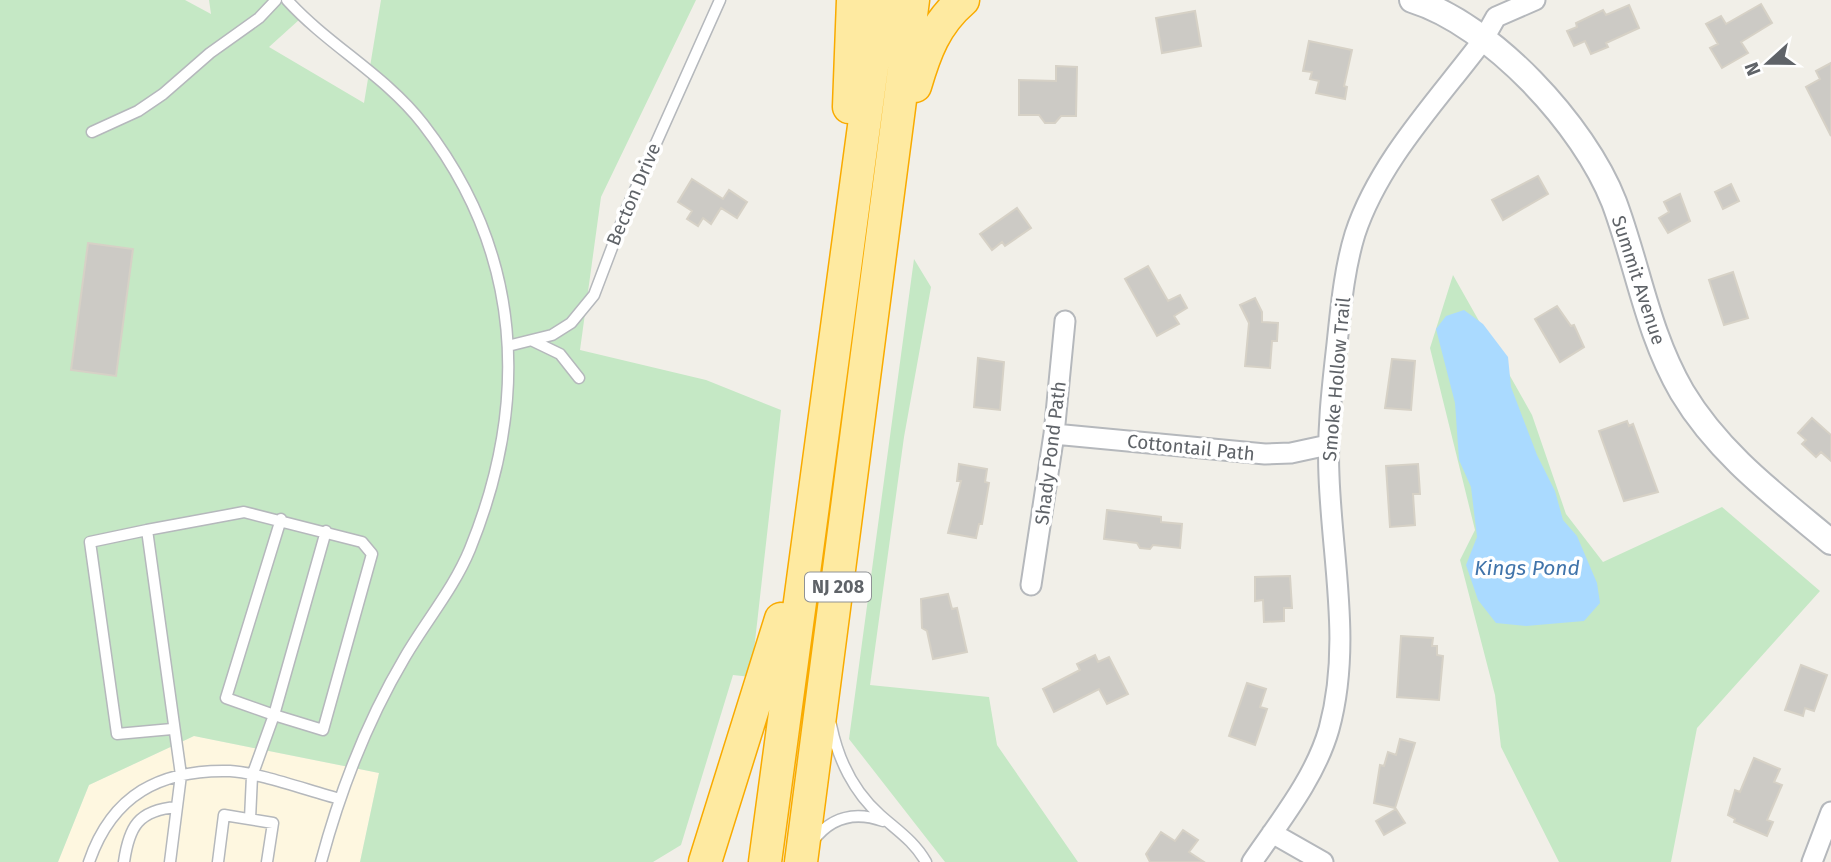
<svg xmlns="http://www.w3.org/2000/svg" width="1831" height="862" viewBox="0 0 1831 862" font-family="'Fira Sans',sans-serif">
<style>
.commercial{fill:#fef7e0}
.green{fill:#c5e8c5}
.water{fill:#aadaff}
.building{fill:#cccac5;stroke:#d6d1c6;stroke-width:2}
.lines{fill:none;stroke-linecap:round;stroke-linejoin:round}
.service-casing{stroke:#b5b8bc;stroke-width:13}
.minor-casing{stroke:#b5b8bc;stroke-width:23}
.tertiary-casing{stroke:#b5b8bc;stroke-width:28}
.trunk-casing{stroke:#f9ab00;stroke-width:35}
.service{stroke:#fff;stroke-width:10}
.minor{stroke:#fff;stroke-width:19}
.tertiary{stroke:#fff;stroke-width:24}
.trunk{stroke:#feeaa1;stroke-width:32}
.labels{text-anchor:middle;stroke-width:7;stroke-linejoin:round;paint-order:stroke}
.shield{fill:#fff;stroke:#8f9295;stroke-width:2}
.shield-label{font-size:18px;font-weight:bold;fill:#5f6368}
.street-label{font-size:19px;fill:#5f6368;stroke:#fff}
.water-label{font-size:21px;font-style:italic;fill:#4174aa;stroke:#fff}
</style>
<rect width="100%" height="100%" fill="#f1efe8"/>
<path class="commercial" d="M 194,736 L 379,773 L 360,862 L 58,862 L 89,785 Z"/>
<path class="green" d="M 0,0 L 185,0 L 211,14 L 209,0 L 288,0 L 300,19 L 269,47 L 364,103 L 381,0 L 696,0 L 601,197 L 580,350 L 706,380 L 781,410 L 751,677 L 733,675 L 681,845 L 653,862 L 360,862 L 379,773 L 194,736 L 89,785 L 58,862 L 0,862 Z
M 914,259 L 931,287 L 904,437 L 870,685 L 989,697 L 997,745 L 1078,862 L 945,862 L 849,739 Z
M 1453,275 L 1532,415 L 1566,514 L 1603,562 L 1722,507 L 1820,591 L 1697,728 L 1671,862 L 1559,862 L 1501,747 L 1495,695 L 1460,560 L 1475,530 L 1430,348 Z"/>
<path class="water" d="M 1464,310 L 1483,324 L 1508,357 L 1511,387 L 1537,455 L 1555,491 L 1563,520 L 1577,536 L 1597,583 L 1600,603 L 1584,621 L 1526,626 L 1496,623 L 1478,600 L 1466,565 L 1477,537 L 1471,487 L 1459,460 L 1455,403 L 1436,329 L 1446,316 Z"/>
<path class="building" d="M 1761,4 L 1772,23 L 1741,42 L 1748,53 L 1722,68 L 1710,48 L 1718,44 L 1706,24 L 1721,16 L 1726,24 Z
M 1629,5 L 1639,28 L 1606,43 L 1608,47 L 1591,54 L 1585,41 L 1574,46 L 1567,31 L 1577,27 L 1576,23 L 1603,10 L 1606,15 Z
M 1195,11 L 1201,46 L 1162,53 L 1156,18 Z
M 1309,41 L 1352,50 L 1344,86 L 1347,87 L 1345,99 L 1316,93 L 1319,81 L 1310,79 L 1312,72 L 1303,71 Z
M 1831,63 L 1831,136 L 1806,87 L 1820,79 L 1816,71 Z
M 1056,66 L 1077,67 L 1076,116 L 1061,116 L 1055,123 L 1045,123 L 1039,115 L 1019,115 L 1019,80 L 1056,81 Z
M 1538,176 L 1548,194 L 1503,220 L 1492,200 Z
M 692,179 L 723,199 L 729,190 L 747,202 L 737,218 L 721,208 L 711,224 L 703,218 L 698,226 L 687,219 L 692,211 L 678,202 Z
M 1731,184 L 1739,201 L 1723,209 L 1715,192 Z
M 1680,194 L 1690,221 L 1668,233 L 1659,218 L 1669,212 L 1664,202 Z
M 1017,208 L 1031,228 L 1005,246 L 1002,242 L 992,250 L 980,234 Z
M 88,243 L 133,249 L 116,376 L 71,370 Z
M 1148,266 L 1168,301 L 1180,295 L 1187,308 L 1174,316 L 1179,324 L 1157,336 L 1125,279 Z
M 1733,272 L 1748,318 L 1724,325 L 1709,280 Z
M 1255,298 L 1262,312 L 1262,322 L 1278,323 L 1277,341 L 1272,341 L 1270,368 L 1245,366 L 1249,323 L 1240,305 Z
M 1557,306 L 1571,326 L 1574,325 L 1584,347 L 1560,362 L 1535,319 Z
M 978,358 L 1004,362 L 1000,410 L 974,407 Z
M 1392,359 L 1415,361 L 1411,410 L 1385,408 Z
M 1812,418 L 1831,435 L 1831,461 L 1821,452 L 1816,457 L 1802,444 L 1806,440 L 1798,433 Z
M 1627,421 L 1629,426 L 1633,424 L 1658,492 L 1624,501 L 1599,431 Z
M 959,464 L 987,469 L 985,482 L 989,483 L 982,524 L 979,524 L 976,538 L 948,533 L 961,481 L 957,481 Z
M 1418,464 L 1420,494 L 1413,494 L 1415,525 L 1390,527 L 1386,466 Z
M 1107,510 L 1161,517 L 1161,522 L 1182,524 L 1180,548 L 1153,545 L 1150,549 L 1140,548 L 1137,543 L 1104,539 Z
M 1290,576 L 1292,608 L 1284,608 L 1284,621 L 1264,622 L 1263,600 L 1255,601 L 1255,577 Z
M 948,594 L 952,609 L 957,608 L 967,652 L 933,659 L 927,631 L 922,628 L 921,599 Z
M 1401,636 L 1433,638 L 1432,646 L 1437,646 L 1437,655 L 1443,656 L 1439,700 L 1397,697 Z
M 1095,655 L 1098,662 L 1109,657 L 1128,694 L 1107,704 L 1099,689 L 1054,712 L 1043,689 L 1080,670 L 1077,664 Z
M 1801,665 L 1827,675 L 1814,711 L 1805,708 L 1803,716 L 1785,710 Z
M 1247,683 L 1266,689 L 1260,707 L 1267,709 L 1255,745 L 1229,736 Z
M 1400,739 L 1415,743 L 1395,808 L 1374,803 L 1380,765 L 1384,766 L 1388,752 L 1396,755 Z
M 1754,758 L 1780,769 L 1774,782 L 1782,785 L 1767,820 L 1773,822 L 1767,836 L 1734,822 L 1735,819 L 1728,815 L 1735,790 L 1740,792 Z
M 1396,809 L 1405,823 L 1384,835 L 1376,821 Z
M 1183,830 L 1198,840 L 1189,852 L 1204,862 L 1150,862 L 1146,854 L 1161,832 L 1175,841 Z"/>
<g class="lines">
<defs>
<path id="service" d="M 287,0 C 329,46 385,75 423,124 C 523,253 530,401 470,549 C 454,588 426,621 405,657 C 367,721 340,791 321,862
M 92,132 L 138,111 L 163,94 L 210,53 L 259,18 L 276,0
M 533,341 L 560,354 L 579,378
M 508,346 L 552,335 L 571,323 L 594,295 L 627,208 L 720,0
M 281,519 L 226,698 L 274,715 L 326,531
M 147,530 L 90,542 L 117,734 L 172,729
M 831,725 C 838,759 854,792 880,815 C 898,831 914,841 926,862
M 813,841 C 831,817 855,811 883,821
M 89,862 C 112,795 160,769 230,771 C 257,772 312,792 340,799
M 124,862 C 129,827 138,810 177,807
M 170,862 L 181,775 L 147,530 L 244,512 L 362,542 L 372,554 L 323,730 L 274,715 L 252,776 L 250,819
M 218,862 L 224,815 L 273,823 L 267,862"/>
<path id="minor" d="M 1054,434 L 1265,454 L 1291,453 L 1328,445
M 1031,585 L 1054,434 L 1065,321
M 1272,833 L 1323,862
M 1252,862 C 1280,821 1315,778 1329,729 C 1352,645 1332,560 1329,476 C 1327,431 1332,388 1337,344 C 1341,307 1344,270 1355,234 C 1379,161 1438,100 1483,40 L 1496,17 L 1535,0
M 1812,862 L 1831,812"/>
<path id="tertiary" d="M 1412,0 C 1492,25 1584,125 1614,202 C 1638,266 1647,332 1682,392 C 1719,454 1776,496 1831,542"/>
<path id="trunk" d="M 915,86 C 925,52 935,24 963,0
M 849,107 L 853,0
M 705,862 L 781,619
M 765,862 L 881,0
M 801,862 L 913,0"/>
</defs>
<use href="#service" class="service-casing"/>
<use href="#minor" class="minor-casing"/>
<use href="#tertiary" class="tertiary-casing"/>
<use href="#trunk" class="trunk-casing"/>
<use href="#service" class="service"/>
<use href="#minor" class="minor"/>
<use href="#tertiary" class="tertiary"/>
<use href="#trunk" class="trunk"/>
</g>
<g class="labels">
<rect class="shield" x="805" y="572.5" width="66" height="29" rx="5"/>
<g class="shield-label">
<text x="838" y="593">NJ 208</text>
</g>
<g class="street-label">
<text transform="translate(633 194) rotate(-67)" y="7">Becton Drive</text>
<text transform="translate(1639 280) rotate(72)" y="7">Summit Avenue</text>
<text transform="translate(1336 379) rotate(-85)" y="7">Smoke Hollow Trail</text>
<text transform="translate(1191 447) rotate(6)" y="7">Cottontail Path</text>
<text transform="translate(1050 453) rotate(-83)" y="7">Shady Pond Path</text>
</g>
<g class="water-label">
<text x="1527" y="575">Kings Pond</text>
</g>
</g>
<g transform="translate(1768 63) rotate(249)" stroke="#ffffff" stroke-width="5" paint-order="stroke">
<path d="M0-5L12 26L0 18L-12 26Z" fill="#5f6368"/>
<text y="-10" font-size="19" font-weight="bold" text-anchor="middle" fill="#5f6368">N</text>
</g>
</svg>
